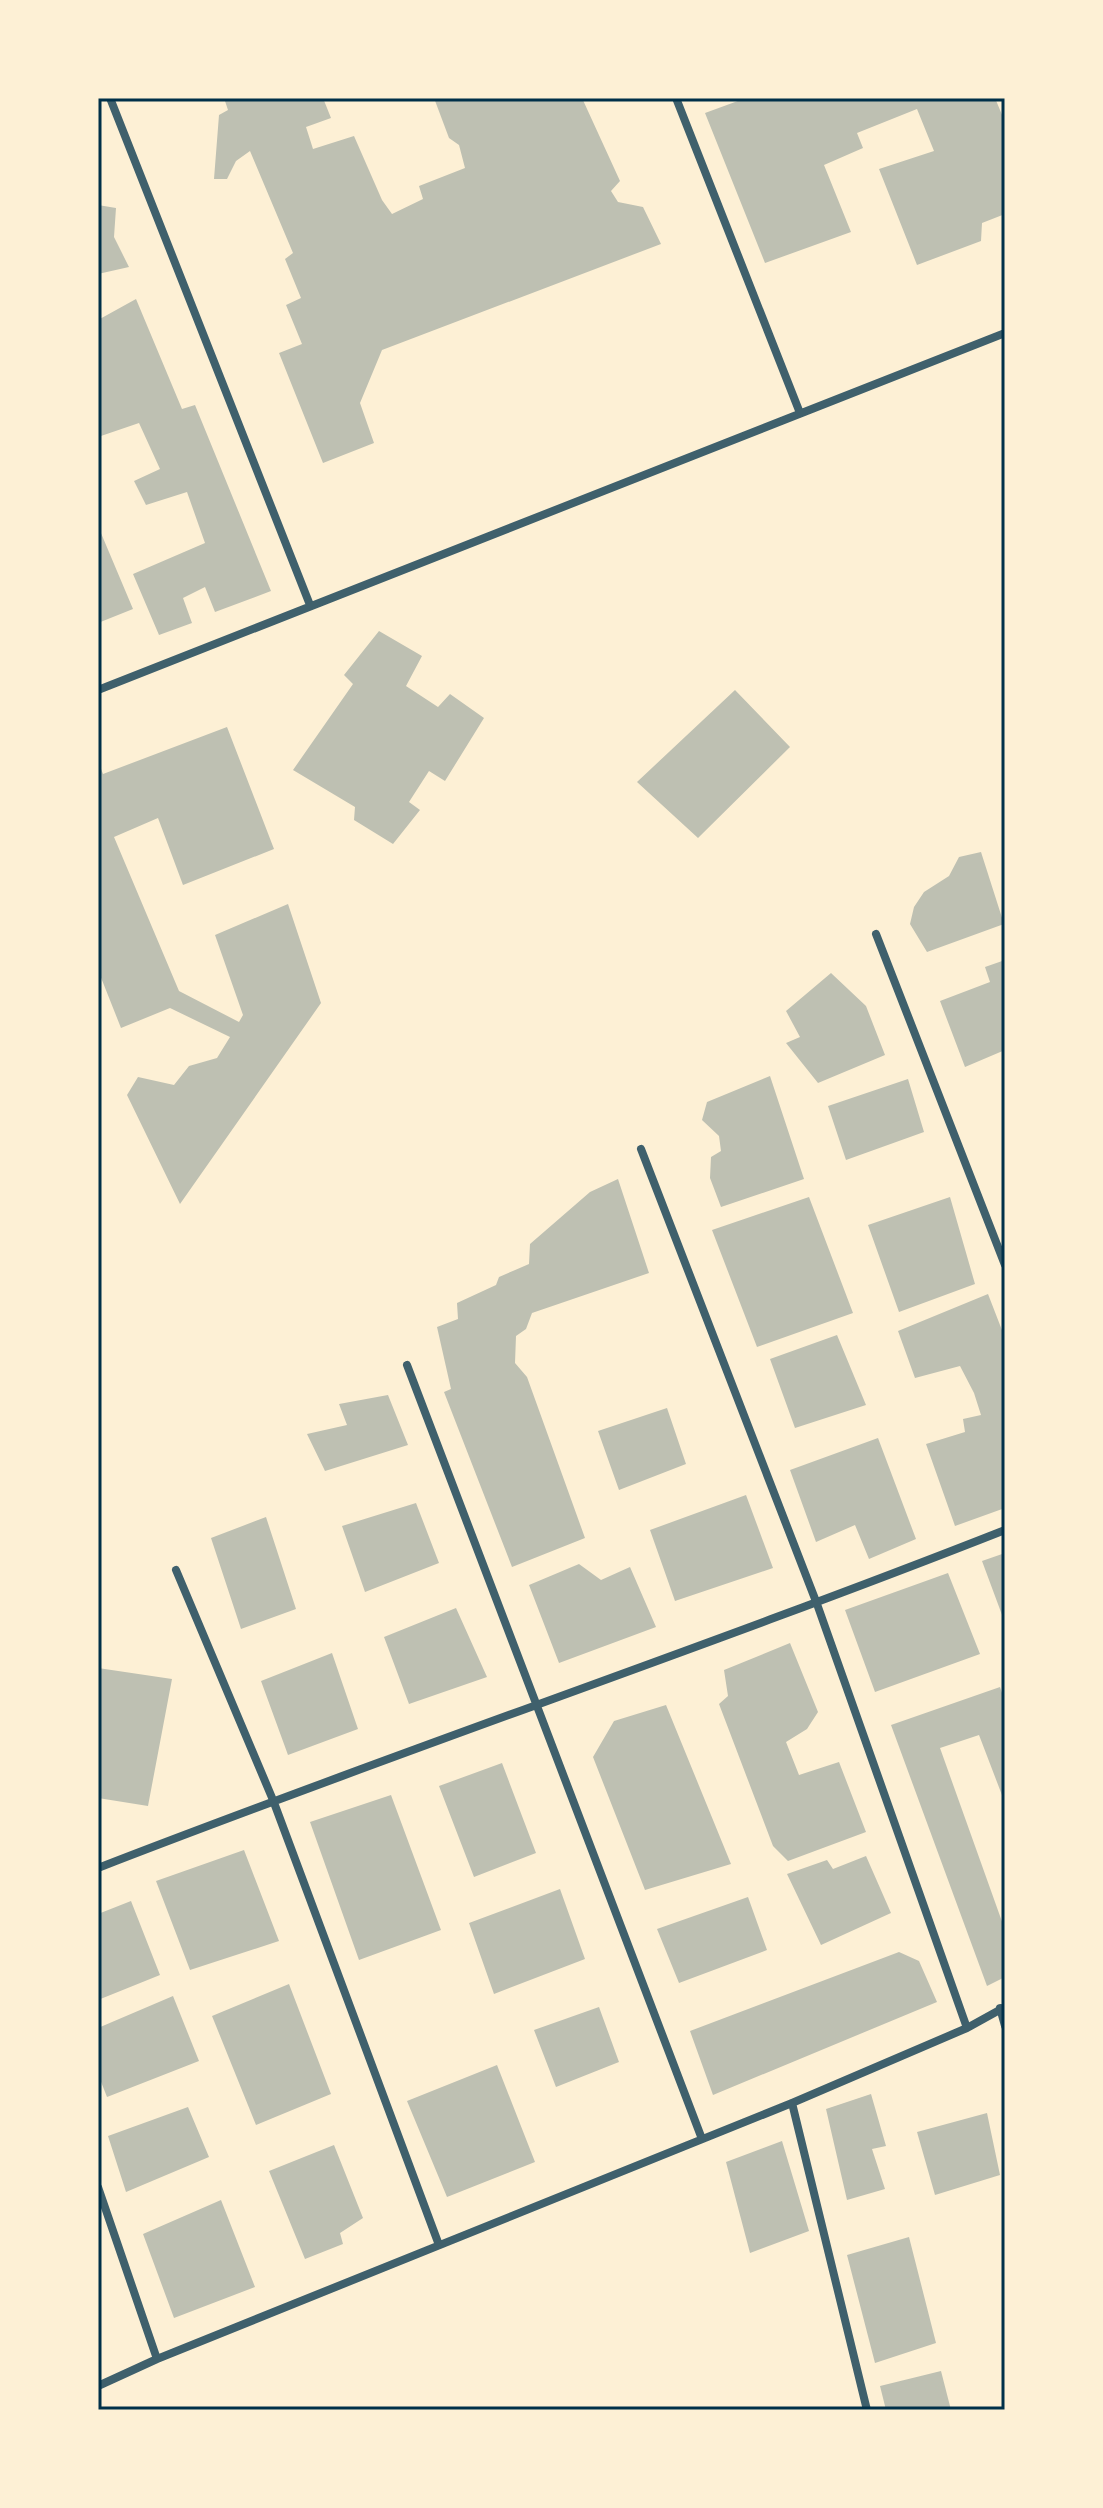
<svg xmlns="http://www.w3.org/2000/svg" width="1103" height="2508" viewBox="0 0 1103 2508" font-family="'Titillium Web',sans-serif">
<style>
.building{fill:#bec0b2}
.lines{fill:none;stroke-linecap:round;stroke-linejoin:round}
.minor{stroke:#3f606c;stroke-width:8}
.neatline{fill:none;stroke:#003049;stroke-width:3}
</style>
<rect width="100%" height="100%" fill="#fdf0d5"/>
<path class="building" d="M 224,98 L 323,98 L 331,118 L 306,127 L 313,149 L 354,136 L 382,200 L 392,214 L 423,199 L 419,186 L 465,168 L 459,145 L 449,138 L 434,98 L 582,98 L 620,181 L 611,191 L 618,202 L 643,207 L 661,244 L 382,350 L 360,403 L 374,443 L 323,463 L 279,353 L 302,344 L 286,305 L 301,298 L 285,259 L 293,253 L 250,151 L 236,161 L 227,179 L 214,179 L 219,115 L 228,110 Z
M 746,98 L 995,98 L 1005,122 L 1005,214 L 982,223 L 981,241 L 917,265 L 879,169 L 934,151 L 917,109 L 857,133 L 863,148 L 824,165 L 851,232 L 765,263 L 705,113 Z
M 98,205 L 116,208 L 114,237 L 129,267 L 98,274 Z
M 136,299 L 182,409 L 195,405 L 271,591 L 215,612 L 205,587 L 183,598 L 192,623 L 159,635 L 133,574 L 205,543 L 187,492 L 146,505 L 134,481 L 160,469 L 139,423 L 98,437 L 98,320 Z
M 98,526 L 133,609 L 98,623 Z
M 379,631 L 422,656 L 406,686 L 438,707 L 450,694 L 484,718 L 445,781 L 429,771 L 409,802 L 420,810 L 393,844 L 354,820 L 355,807 L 293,770 L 353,684 L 344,675 Z
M 735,690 L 790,747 L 698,838 L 637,782 Z
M 227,727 L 274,849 L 183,885 L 158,818 L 114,837 L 179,991 L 239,1022 L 243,1015 L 215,935 L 288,904 L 321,1003 L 180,1204 L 127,1095 L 138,1077 L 174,1085 L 189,1066 L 217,1058 L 230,1037 L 170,1008 L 121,1028 L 98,970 L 98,761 L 103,774 Z
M 981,852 L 1004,924 L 927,952 L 910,924 L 914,907 L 924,892 L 949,876 L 959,857 Z
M 1005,960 L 1005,1050 L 965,1067 L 940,1001 L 990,982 L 985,967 Z
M 831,973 L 866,1006 L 885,1055 L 818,1083 L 786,1043 L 800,1037 L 786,1011 Z
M 770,1076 L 804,1179 L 721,1207 L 710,1178 L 711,1157 L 721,1151 L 719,1136 L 702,1120 L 707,1102 Z
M 908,1079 L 924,1132 L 846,1160 L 828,1106 Z
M 618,1179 L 649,1273 L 532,1313 L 526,1329 L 516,1336 L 515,1363 L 527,1377 L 585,1538 L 512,1567 L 444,1392 L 451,1389 L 437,1327 L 458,1319 L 457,1303 L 496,1285 L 499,1277 L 529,1264 L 530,1244 L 590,1192 Z
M 809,1197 L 853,1313 L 757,1347 L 712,1230 Z
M 950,1197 L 975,1284 L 899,1312 L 868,1225 Z
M 988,1294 L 1005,1338 L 1005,1508 L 955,1526 L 926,1444 L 965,1432 L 963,1419 L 981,1415 L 974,1393 L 960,1366 L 915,1378 L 898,1331 Z
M 837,1335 L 866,1405 L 795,1428 L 770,1359 Z
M 388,1395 L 408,1445 L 325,1471 L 307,1434 L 347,1425 L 339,1404 Z
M 667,1408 L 686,1464 L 619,1490 L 598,1431 Z
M 878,1438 L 916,1539 L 869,1559 L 855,1525 L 816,1542 L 790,1470 Z
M 746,1495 L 773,1568 L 675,1601 L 650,1530 Z
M 416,1503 L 439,1563 L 365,1592 L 342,1526 Z
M 266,1517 L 296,1609 L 241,1629 L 211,1538 Z
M 1005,1553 L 1005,1623 L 982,1561 Z
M 579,1564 L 601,1580 L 630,1567 L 656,1627 L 559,1663 L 529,1585 Z
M 948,1573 L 980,1654 L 875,1692 L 845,1610 Z
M 456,1608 L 487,1677 L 409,1704 L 384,1637 Z
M 790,1643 L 818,1712 L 807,1729 L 786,1742 L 799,1775 L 839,1762 L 866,1832 L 788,1861 L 773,1846 L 719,1704 L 728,1696 L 724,1670 Z
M 332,1653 L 358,1729 L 288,1755 L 261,1681 Z
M 98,1668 L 172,1679 L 148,1806 L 98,1798 Z
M 1000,1687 L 1005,1702 L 1005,1803 L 979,1735 L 940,1748 L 1005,1930 L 1005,1977 L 987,1986 L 891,1725 Z
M 666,1705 L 731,1864 L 645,1890 L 593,1757 L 614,1721 Z
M 502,1763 L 536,1853 L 474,1877 L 439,1786 Z
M 391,1795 L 441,1930 L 359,1960 L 310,1822 Z
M 244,1850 L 279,1941 L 190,1970 L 156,1881 Z
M 866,1856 L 891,1913 L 821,1945 L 787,1874 L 827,1860 L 833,1869 Z
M 560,1889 L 585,1959 L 494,1994 L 469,1923 Z
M 748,1897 L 767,1950 L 679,1983 L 657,1929 Z
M 131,1901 L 160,1975 L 98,2000 L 98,1914 Z
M 899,1952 L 919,1961 L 937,2002 L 713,2095 L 690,2031 Z
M 289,1984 L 331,2094 L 256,2125 L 212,2016 Z
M 173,1996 L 199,2061 L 107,2097 L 98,2074 L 98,2028 Z
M 599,2007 L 619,2062 L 556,2087 L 534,2030 Z
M 497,2065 L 535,2162 L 447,2197 L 407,2101 Z
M 871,2094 L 886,2146 L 872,2149 L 885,2189 L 847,2200 L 826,2109 Z
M 188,2107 L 209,2157 L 126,2192 L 108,2136 Z
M 987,2113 L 1000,2175 L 935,2195 L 917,2132 Z
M 782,2141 L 809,2231 L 750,2253 L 726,2162 Z
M 334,2145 L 363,2218 L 340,2233 L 343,2244 L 305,2259 L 269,2171 Z
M 221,2200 L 255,2287 L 174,2318 L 143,2234 Z
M 909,2237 L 936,2343 L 875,2363 L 847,2255 Z
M 941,2371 L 951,2410 L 886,2410 L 880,2386 Z"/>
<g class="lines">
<path class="minor" d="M 110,98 L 310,605
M 676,98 L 800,413
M 98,690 L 1005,333
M 876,934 L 1005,1265
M 641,1149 L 817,1604 L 967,2028
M 407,1365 L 702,2139
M 176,1570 L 273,1800 L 439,2245
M 98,1868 C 399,1751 705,1648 1005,1530
M 1000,2008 L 1005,2026
M 792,2103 L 867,2410
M 98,2187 L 157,2359
M 98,2386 L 157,2359 L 792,2103 L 967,2028 L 1005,2007"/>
</g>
<rect width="1103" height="2508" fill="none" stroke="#fdf0d5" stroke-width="200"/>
<rect x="100" y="100" width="903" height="2308" class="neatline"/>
</svg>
